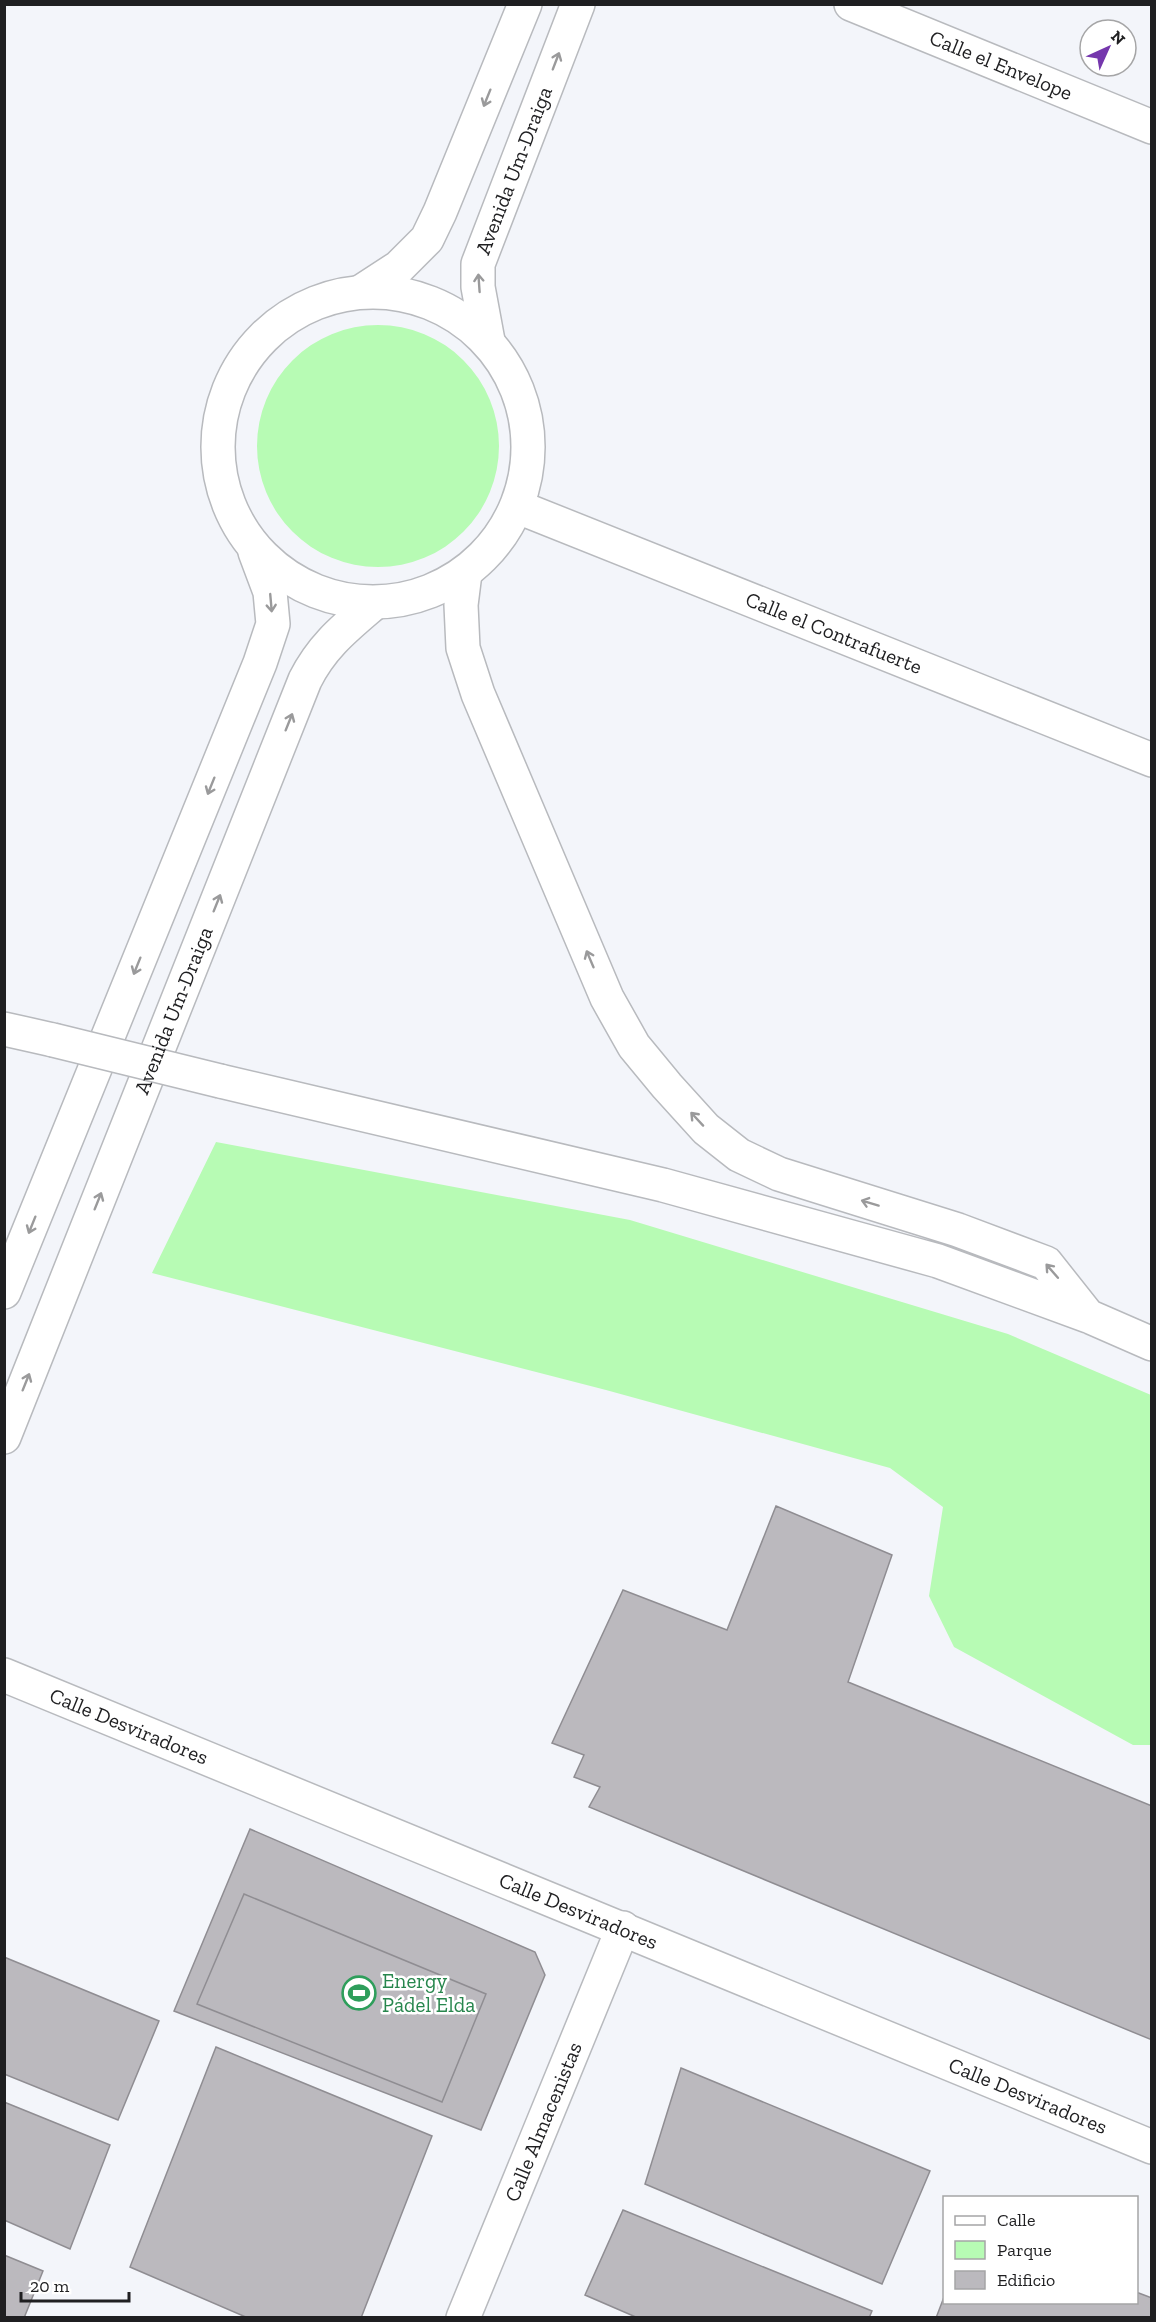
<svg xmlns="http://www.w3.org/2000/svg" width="1156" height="2322" viewBox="0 0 1156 2322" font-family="'Zilla Slab',serif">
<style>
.green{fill:#b7fbb4}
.building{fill:#bbb9be;stroke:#8f8d92;stroke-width:1.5}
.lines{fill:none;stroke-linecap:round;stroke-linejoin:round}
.minor-casing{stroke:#b8babe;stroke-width:36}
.major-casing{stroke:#b8babe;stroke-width:36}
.minor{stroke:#fff;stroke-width:33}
.major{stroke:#fff;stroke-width:33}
.major-bridge-casing{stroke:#b8babe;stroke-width:36;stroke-linecap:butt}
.major-bridge{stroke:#fff;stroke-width:33}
.oneway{stroke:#9a9a9b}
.labels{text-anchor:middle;stroke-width:5;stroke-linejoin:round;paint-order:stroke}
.street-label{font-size:21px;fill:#1f1f21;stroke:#fff}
.leisure-label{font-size:21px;fill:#27864d;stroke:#fff;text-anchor:start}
</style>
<rect width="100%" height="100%" fill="#f3f5fa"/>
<path class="green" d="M257 446a121 121 0 1 1 242 0a121 121 0 1 1-242 0Z
M 216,1142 L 630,1220 L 1008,1334 L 1151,1395 L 1151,1745 L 1133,1745 L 954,1647 L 929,1596 L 943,1507 L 890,1468 L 606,1390 L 152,1273 Z"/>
<path class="building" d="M 776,1506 L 892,1555 L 848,1682 L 1152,1806 L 1152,2040 L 589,1807 L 600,1787 L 574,1777 L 584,1755 L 552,1743 L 623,1590 L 727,1630 Z
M 250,1829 L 535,1952 L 545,1975 L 481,2130 L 174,2011 Z
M 244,1894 L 486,1994 L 442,2102 L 197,2004 Z
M 4,1957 L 159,2021 L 118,2120 L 4,2074 Z
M 216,2047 L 432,2136 L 361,2318 L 248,2318 L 130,2267 Z
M 681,2068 L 930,2171 L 882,2284 L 645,2184 Z
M 4,2102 L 110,2145 L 70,2249 L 4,2220 Z
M 623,2210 L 872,2311 L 869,2318 L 638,2318 L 585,2295 Z
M 4,2255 L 43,2271 L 24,2318 L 4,2318 Z
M 1136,2292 L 1152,2298 L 1152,2318 L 936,2318 L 944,2297 L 944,2302 L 1136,2302 Z"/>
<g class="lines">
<defs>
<g id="minor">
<path id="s1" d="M 851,4 L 1152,127"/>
<path d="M 362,291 L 399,267 L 427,239 L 440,212 L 525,4"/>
<circle cx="373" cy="447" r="155"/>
<path id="s2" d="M 488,341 L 478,287 L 478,264 L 578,4"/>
<path id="s3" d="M 518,507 L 1152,760"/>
<path d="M 4,1292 L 260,663 L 273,624 L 270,592 L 255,552"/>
<path id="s4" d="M 4,1437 L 305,680 C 322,646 345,628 373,604"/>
<path id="s5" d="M 4,1675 L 1152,2147"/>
<path id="s6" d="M 463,2318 L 623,1928"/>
</g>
<path id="major" d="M 465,573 L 461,605 L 463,648 L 478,694 L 607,998 L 634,1046 L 667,1086 L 706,1129 L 739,1155 L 779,1174 L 958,1230 L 1046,1263 L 1088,1316
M 4,1029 L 53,1040
M 220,1081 L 663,1185 L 938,1261 L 1088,1316 L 1152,1344"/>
</defs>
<use href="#minor" class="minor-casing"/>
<use href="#major" class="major-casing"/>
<use href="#minor" class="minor"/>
<use href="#major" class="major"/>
<defs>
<path id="major-bridge" d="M 53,1040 L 220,1081"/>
</defs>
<use href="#major-bridge" class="major-bridge-casing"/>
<use href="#major-bridge" class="major-bridge"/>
</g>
<defs><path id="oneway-shaft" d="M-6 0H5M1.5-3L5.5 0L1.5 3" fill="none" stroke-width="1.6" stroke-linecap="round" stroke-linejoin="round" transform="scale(1.5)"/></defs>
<g class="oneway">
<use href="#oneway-shaft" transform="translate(556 61) rotate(-69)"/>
<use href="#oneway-shaft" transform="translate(487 98) rotate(112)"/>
<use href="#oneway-shaft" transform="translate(479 283) rotate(-94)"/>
<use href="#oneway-shaft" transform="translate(271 603) rotate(85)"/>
<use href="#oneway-shaft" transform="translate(289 722) rotate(-68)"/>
<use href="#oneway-shaft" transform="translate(211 786) rotate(112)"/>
<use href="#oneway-shaft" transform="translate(217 903) rotate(-68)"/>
<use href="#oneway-shaft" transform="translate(590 959) rotate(-113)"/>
<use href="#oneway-shaft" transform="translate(137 966) rotate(112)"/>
<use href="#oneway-shaft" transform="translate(697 1119) rotate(-133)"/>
<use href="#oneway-shaft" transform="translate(98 1201) rotate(-68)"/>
<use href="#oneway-shaft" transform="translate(870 1203) rotate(-163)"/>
<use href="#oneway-shaft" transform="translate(32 1225) rotate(112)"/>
<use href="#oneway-shaft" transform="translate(1052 1271) rotate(-131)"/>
<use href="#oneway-shaft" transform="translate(26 1382) rotate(-68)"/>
</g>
<defs>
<symbol id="stadium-ring" viewBox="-11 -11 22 22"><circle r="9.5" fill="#fff" stroke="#2e9e5b" stroke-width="1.5"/><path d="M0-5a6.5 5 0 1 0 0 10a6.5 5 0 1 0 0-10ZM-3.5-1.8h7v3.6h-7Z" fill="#2e9e5b"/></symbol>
</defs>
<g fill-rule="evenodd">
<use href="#stadium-ring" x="340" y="1974" width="38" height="38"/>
</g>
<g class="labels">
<g class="street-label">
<text dy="7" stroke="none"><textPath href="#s1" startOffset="162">Calle el Envelope</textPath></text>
<text dy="7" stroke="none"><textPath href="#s2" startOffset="178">Avenida Um-Draiga</textPath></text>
<text dy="7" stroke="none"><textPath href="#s3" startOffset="340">Calle el Contrafuerte</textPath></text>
<text dy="7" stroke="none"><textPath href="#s4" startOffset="459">Avenida Um-Draiga</textPath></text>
<text dy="7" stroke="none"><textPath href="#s5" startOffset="135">Calle Desviradores</textPath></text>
<text dy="7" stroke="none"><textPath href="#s5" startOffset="621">Calle Desviradores</textPath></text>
<text dy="7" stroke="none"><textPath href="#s5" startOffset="1107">Calle Desviradores</textPath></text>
<text dy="7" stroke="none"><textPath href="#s6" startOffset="212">Calle Almacenistas</textPath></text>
</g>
<g class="leisure-label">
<text x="382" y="1988">Energy<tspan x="382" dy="24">Pádel Elda</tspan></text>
</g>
</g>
<rect width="1156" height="2322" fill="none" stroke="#1f1f21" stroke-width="12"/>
<rect x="943" y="2196" width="195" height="108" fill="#ffffff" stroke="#a5a5a6" stroke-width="1.5"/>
<rect x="955" y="2216" width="30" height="9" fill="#ffffff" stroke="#a5a5a6" stroke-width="1.5"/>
<text x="997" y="2226" font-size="18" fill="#1f1f21">Calle</text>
<rect x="955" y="2241" width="30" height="18" fill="#b7fbb4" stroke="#a5a5a6" stroke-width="1.5"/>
<text x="997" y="2256" font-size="18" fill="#1f1f21">Parque</text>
<rect x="955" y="2271" width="30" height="18" fill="#bbb9be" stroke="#a5a5a6" stroke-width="1.5"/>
<text x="997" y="2286" font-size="18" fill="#1f1f21">Edificio</text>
<g transform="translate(1108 48) rotate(45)"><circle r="28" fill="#ffffff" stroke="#a5a5a6" stroke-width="1.5"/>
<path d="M0-4.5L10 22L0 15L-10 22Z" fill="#7537ad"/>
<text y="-9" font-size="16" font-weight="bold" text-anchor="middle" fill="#1f1f21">N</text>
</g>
<path d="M21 2292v9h108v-9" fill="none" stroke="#1f1f21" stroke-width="3"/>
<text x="30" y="2292" font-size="18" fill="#1f1f21" stroke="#ffffff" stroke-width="4.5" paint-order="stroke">20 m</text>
</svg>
